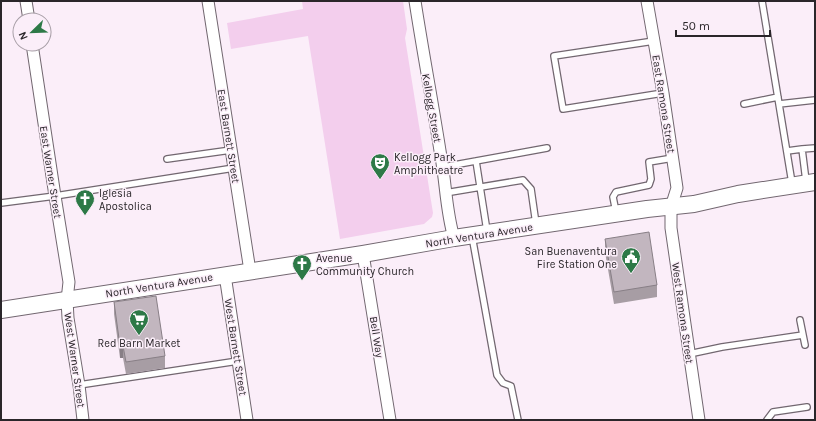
<svg xmlns="http://www.w3.org/2000/svg" width="816" height="421" viewBox="0 0 816 421" font-family="Karla,sans-serif">
<style>
.green{fill:#f3ceed}
.lines{fill:none;stroke-linecap:round;stroke-linejoin:round}
.lane-casing{stroke:#726770;stroke-width:8}
.street-casing{stroke:#726770;stroke-width:13}
.secondary-casing{stroke:#726770;stroke-width:18}
.lane{stroke:#fff;stroke-width:5.5}
.street{stroke:#fff;stroke-width:11}
.secondary{stroke:#fff;stroke-width:16}
.wall{fill:#a79da4}
.shaded-wall{fill:#887f86}
.building{fill:#c2b6bf;stroke:#887f86}
.labels{text-anchor:middle;stroke-width:3;stroke-linejoin:round;paint-order:stroke}
.street-label{font-size:11px;fill:#2a262a;stroke:#fbeef9}
.poi-label{font-size:11px;fill:#2a262a;stroke:#fbeef9;text-anchor:start}
</style>
<rect width="100%" height="100%" fill="#fbeef9"/>
<path class="green" d="M 302,1 L 403,1 L 407,29 L 405,38 L 433,213 L 432,217 L 424,224 L 340,239 L 308,36 L 231,49 L 227,23 L 303,9 Z"/>
<g class="lines">
<defs>
<path id="lane" d="M 762,1 L 792,183
M 654,41 L 554,56 L 563,109 L 663,93
M 744,104 L 778,97
M 779,104 L 815,100
M 787,151 L 802,149
M 167,159 L 231,150
M 476,161 L 487,231
M 443,167 L 547,148
M 806,181 L 802,149 L 815,148
M 445,193 L 523,180 L 531,189 L 536,224
M 1,203 L 55,196 L 234,168
M 616,212 L 613,197 L 616,192 L 649,185 L 651,179 L 649,162 L 673,158
M 472,236 L 497,375 L 503,383 L 511,386 L 518,420
M 800,320 L 805,345
M 689,354 L 722,347 L 803,335
M 79,385 L 238,361
M 767,420 L 773,412 L 807,407"/>
<path id="street" d="M 26,1 L 29,20
M 208,1 L 250,271
M 415,1 C 423,53 433,105 441,157 C 446,184 446,211 454,238
M 647,1 L 663,93 L 677,188 L 671,207 L 671,228 L 699,420
M 32,44 L 55,196 L 69,282 L 67,300 L 68,318 L 79,385 L 83,420
M 363,254 L 390,420
M 225,275 L 247,420"/>
<path id="secondary" d="M 1,310 L 363,254 L 454,238 L 647,209 L 694,204 L 738,194 L 815,182"/>
</defs>
<use href="#lane" class="lane-casing"/>
<use href="#street" class="street-casing"/>
<use href="#secondary" class="secondary-casing"/>
<use href="#lane" class="lane"/>
<use href="#street" class="street"/>
<use href="#secondary" class="secondary"/>
</g>
<path class="wall" d="M 605,239 L 657,285 L 657,297 L 614,304 L 605,252 Z
M 114,302 L 165,356 L 165,368 L 126,374 L 123,358 L 120,358 L 114,314 Z"/>
<path class="shaded-wall" d="M 120,346 L 123,346 L 123,358 L 120,358 Z"/>
<path class="building" d="M 649,232 L 657,285 L 614,292 L 605,239 Z
M 156,296 L 165,356 L 126,362 L 123,346 L 120,346 L 114,302 Z"/>
<defs>
<symbol id="theatre-pin" viewBox="-11 -11 22 30"><path d="M0 17L-7.5 6A9.5 9.5 0 1 1 7.5 6Z" fill="#2d7947" stroke="#fbeef9"/><path d="M-5-5.5Q0-4 5-5.5V0Q5 5 0 6Q-5 5-5 0ZM-3.3-2.5H-1v1.5H-3.3ZM1-2.5H3.3v1.5H1ZM-2.8 1Q0 5.5 2.8 1Z" fill="#fff"/></symbol>
<symbol id="church-pin" viewBox="-11 -11 22 30"><path d="M0 17L-7.5 6A9.5 9.5 0 1 1 7.5 6Z" fill="#2d7947" stroke="#fbeef9"/><path d="M-1.2-6h2.4v3.5h3.3v2.4h-3.3V6h-2.4V-.1h-3.3v-2.4h3.3Z" fill="#fff"/></symbol>
<symbol id="civic-pin" viewBox="-11 -11 22 30"><path d="M0 17L-7.5 6A9.5 9.5 0 1 1 7.5 6Z" fill="#2d7947" stroke="#fbeef9"/><path d="M-.6-6.5H3V-4.5H.6V-3L4-1V1h2V6H-6V1h2V-1L-.6-3ZM-1.2 2.5V6h2.4V2.5Z" fill="#fff"/></symbol>
<symbol id="supermarket-pin" viewBox="-11 -11 22 30"><path d="M0 17L-7.5 6A9.5 9.5 0 1 1 7.5 6Z" fill="#2d7947" stroke="#fbeef9"/><path d="M-6-5.5h2.5l.6 2H6L4.5 2H-2.5L-4.4-4H-6ZM-1.5 3.2a1.3 1.3 0 1 0 .1 0ZM3 3.2a1.3 1.3 0 1 0 .1 0Z" fill="#fff"/></symbol>
</defs>
<g fill-rule="evenodd">
<use href="#theatre-pin" x="369" y="152" width="22" height="30"/>
<use href="#church-pin" x="74" y="188" width="22" height="30"/>
<use href="#civic-pin" x="620" y="246" width="22" height="30"/>
<use href="#church-pin" x="291" y="253" width="22" height="30"/>
<use href="#supermarket-pin" x="128" y="308" width="22" height="30"/>
</g>
<g class="labels">
<g class="street-label">
<text transform="translate(664 104) rotate(81)" y="4">East Ramona Street</text>
<text transform="translate(432 108) rotate(80)" y="4">Kellogg Street</text>
<text transform="translate(229 136) rotate(81)" y="4">East Barnett Street</text>
<text transform="translate(51 172) rotate(81)" y="4">East Warner Street</text>
<text transform="translate(479 235) rotate(-9)" y="4">North Ventura Avenue</text>
<text transform="translate(159 285) rotate(-9)" y="4">North Ventura Avenue</text>
<text transform="translate(683 313) rotate(82)" y="4">West Ramona Street</text>
<text transform="translate(377 337) rotate(81)" y="4">Bell Way</text>
<text transform="translate(236 347) rotate(81)" y="4">West Barnett Street</text>
<text transform="translate(75 360) rotate(82)" y="4">West Warner Street</text>
</g>
<g class="poi-label">
<text x="394" y="161">Kellogg Park<tspan x="394" dy="13">Amphitheatre</tspan></text>
<text x="99" y="197">Iglesia<tspan x="99" dy="13">Apostolica</tspan></text>
<text x="617" y="255" text-anchor="end">San Buenaventura<tspan x="617" dy="13">Fire Station One</tspan></text>
<text x="316" y="262">Avenue<tspan x="316" dy="13">Community Church</tspan></text>
<text x="139" y="347" text-anchor="middle">Red Barn Market</text>
</g>
</g>
<rect width="816" height="421" fill="none" stroke="#2a262a" stroke-width="4"/>
<g transform="translate(32 32) rotate(247)"><circle r="19" fill="#fbeef9" stroke="#a79ea6"/>
<path d="M0-3L7 15L0 10L-7 15Z" fill="#2d7947"/>
<text y="-6" font-size="11" font-weight="bold" text-anchor="middle" fill="#2a262a">N</text>
</g>
<path d="M676 30v6h94v-6" fill="none" stroke="#2a262a" stroke-width="2"/>
<text x="682" y="30" font-size="12" fill="#2a262a" stroke="#fbeef9" stroke-width="3" paint-order="stroke">50 m</text>
</svg>
